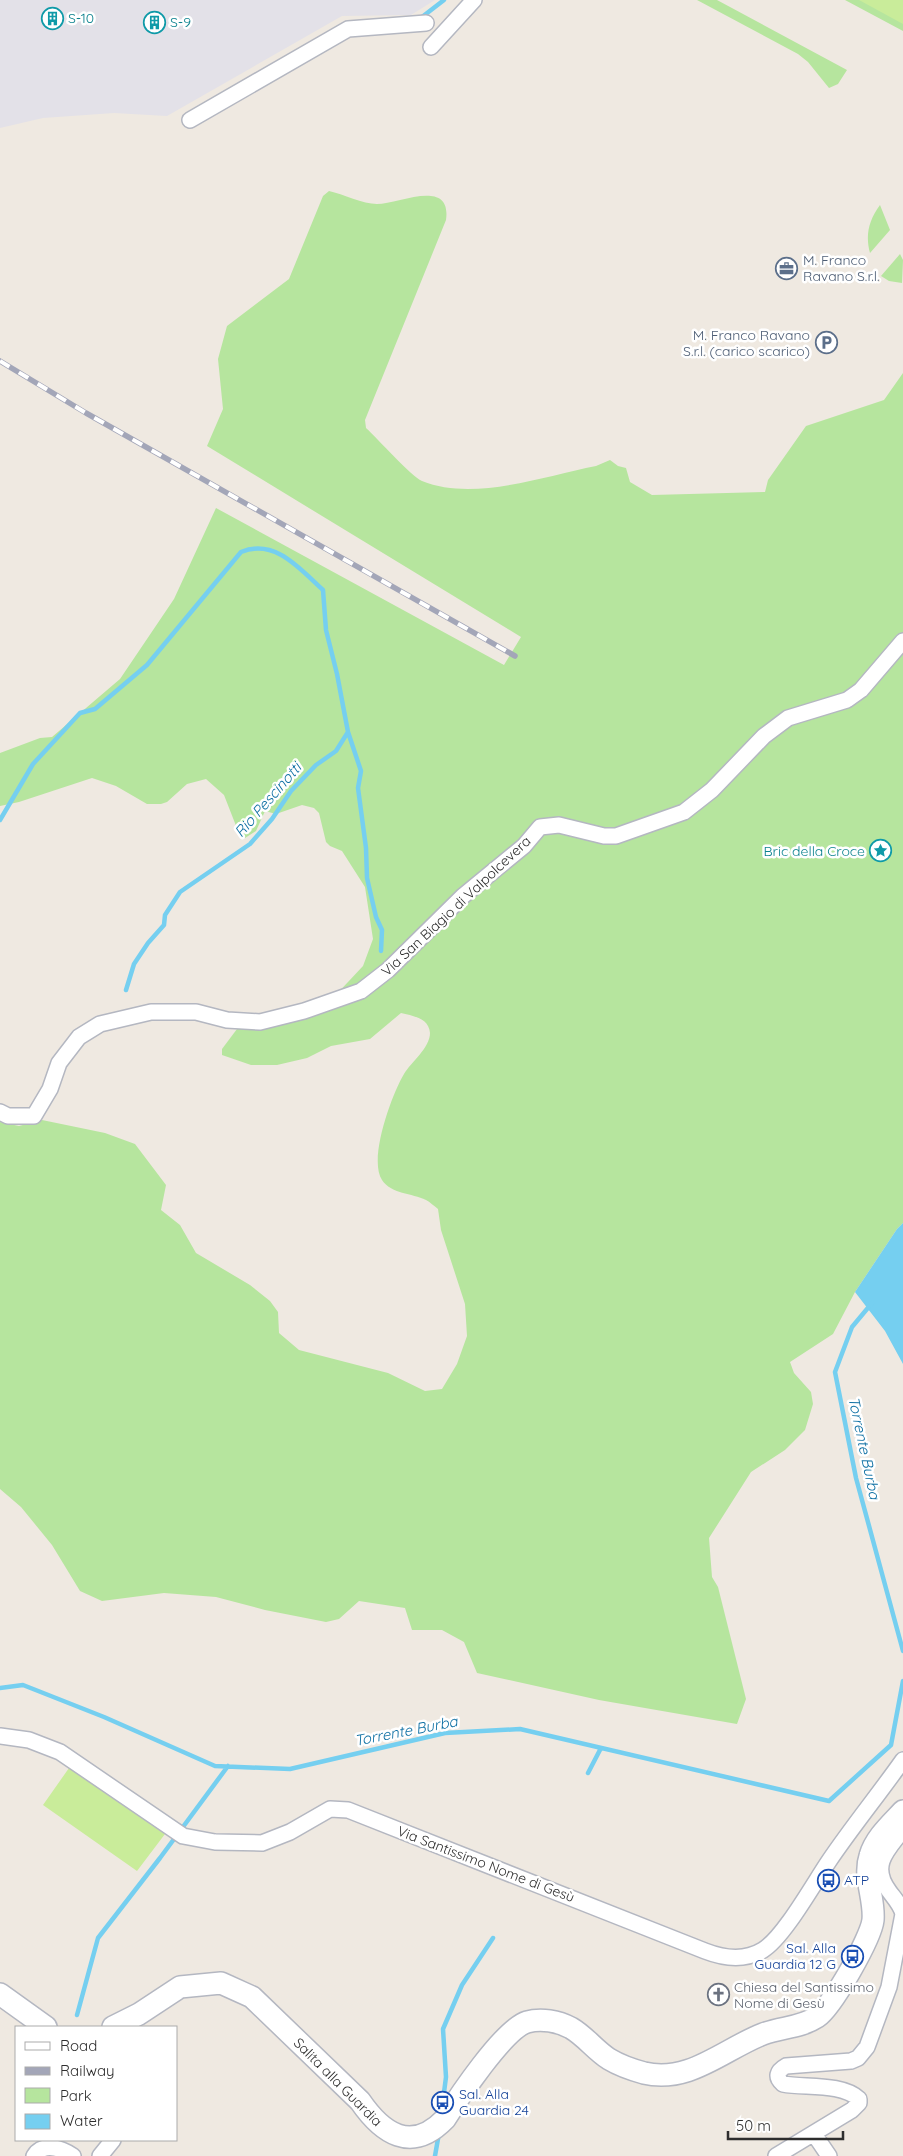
<svg xmlns="http://www.w3.org/2000/svg" width="903" height="2156" viewBox="0 0 903 2156" font-family="Quicksand,sans-serif">
<style>
.industrial{fill:#e3e1e8}
.green{fill:#b6e59e}
.pitch{fill:#c9ec9a}
.water{fill:#75cff0}
.lines{fill:none;stroke-linecap:round;stroke-linejoin:round}
.stream{stroke:#75cff0;stroke-width:4.5}
.street-casing{stroke:#b4b7c1;stroke-width:18}
.secondary-casing{stroke:#b4b7c1;stroke-width:24}
.street{stroke:#fff;stroke-width:15}
.secondary{stroke:#fff;stroke-width:21}
.rail-casing{stroke:#a3a6b8;stroke-width:5.5}
.rail{stroke:#fff;stroke-width:4;stroke-dasharray:11;stroke-linecap:butt}
.labels{text-anchor:middle;stroke-width:5;stroke-linejoin:round;paint-order:stroke}
.culture-label{font-size:14px;fill:#0d838f;stroke:#fff;text-anchor:start}
.service-label{font-size:14px;fill:#4e5e75;stroke:#fff;text-anchor:start}
.street-label{font-size:14px;fill:#2e2e2e;stroke:#fff}
.transit-label{font-size:14px;fill:#164399;stroke:#fff;text-anchor:start}
.worship-label{font-size:14px;fill:#5b616d;stroke:#fff;text-anchor:start}
.water-label{font-size:15px;font-style:italic;fill:#0d6fa3;stroke:#fff}
</style>
<rect width="100%" height="100%" fill="#efe9e1"/>
<path class="industrial" d="M 0,0 L 435,0 L 411,15 L 342,16 L 167,116 L 114,113 L 43,118 L 0,128 Z"/>
<path class="green" d="M 697,0 L 717,0 L 847,70 L 838,84 L 829,88 L 808,62 L 798,54 Z
M 845,0 L 903,0 L 903,31 Z
M 329,191 C 343,194 363,204 377,204 C 398,204 452,177 446,220 L 365,420 L 366,428 C 378,439 411,476 422,481 C 474,502 544,476 596,466 L 610,460 L 618,466 L 626,468 L 630,482 L 652,495 L 765,492 L 768,480 L 806,426 L 884,400 L 903,373 L 903,1223 L 897,1229 L 855,1292 L 833,1334 L 790,1362 L 794,1373 L 811,1392 L 813,1404 L 805,1430 L 785,1450 L 751,1472 L 709,1538 L 712,1577 L 718,1587 L 746,1699 L 737,1724 L 599,1700 L 477,1673 L 464,1642 L 442,1630 L 412,1630 L 405,1608 L 359,1601 L 339,1619 L 326,1622 L 265,1610 L 216,1597 L 164,1593 L 102,1601 L 80,1591 L 52,1545 L 21,1507 L 0,1489 L 0,1122 L 19,1126 L 42,1120 L 105,1133 L 135,1144 L 166,1185 L 161,1210 L 180,1225 L 196,1253 L 250,1285 L 270,1301 L 278,1312 L 279,1333 L 299,1350 L 388,1373 L 425,1391 L 442,1389 L 457,1364 L 467,1336 L 465,1304 L 441,1230 L 438,1209 C 434,1206 430,1202 426,1200 C 412,1193 391,1194 382,1180 C 368,1159 392,1094 404,1074 C 411,1062 430,1048 430,1033 C 429,1018 413,1016 401,1013 L 370,1039 L 331,1046 L 307,1058 L 277,1065 L 251,1065 L 222,1055 L 222,1049 L 237,1029 L 280,1023 L 318,1014 L 363,966 L 373,939 L 365,887 L 342,851 L 330,846 L 326,842 L 319,813 L 314,808 L 302,805 L 276,814 L 265,811 L 256,831 L 245,838 L 240,836 L 224,795 L 206,779 L 187,784 L 167,802 L 161,804 L 147,804 L 116,786 L 92,778 L 19,802 L 0,806 L 0,753 L 40,738 L 52,737 L 120,679 L 174,599 L 216,508 L 504,665 L 521,637 L 207,446 L 223,409 L 218,359 L 227,326 L 289,279 L 323,196 Z
M 880,205 L 890,230 L 870,253 C 865,235 869,220 880,205 Z
M 900,254 L 903,260 L 902,283 L 889,281 L 881,276 Z"/>
<path class="pitch" d="M 859,0 L 903,0 L 903,24 Z
M 69,1768 L 165,1834 L 137,1871 L 43,1805 Z"/>
<path class="water" d="M 903,1223 L 903,1364 L 885,1331 L 855,1292 L 897,1229 Z"/>
<g class="lines">
<path class="stream" d="M 422,17 L 444,0
M 348,732 L 361,771 L 358,788 L 366,848 L 367,878 L 376,917 L 382,930 L 381,951
M 0,820 L 33,764 L 80,713 L 95,709 L 147,665 L 241,552 C 275,538 300,569 323,590 L 326,630 L 337,674 L 348,732 L 336,751 L 316,765 L 291,791 L 272,819 L 250,844 L 180,892 L 165,915 L 164,925 L 148,943 L 134,964 L 126,990
M 872,1303 L 852,1327 L 835,1372 L 856,1478 L 903,1651
M 0,1688 L 23,1685 L 104,1717 L 215,1766 L 290,1769 L 445,1733 L 520,1729 L 829,1801 L 891,1745 L 903,1681
M 588,1773 L 601,1748
M 77,2015 L 98,1938 L 160,1858 L 228,1766
M 442,2108 L 446,2077 L 443,2029 L 462,1985 L 493,1938
M 435,2156 L 439,2133"/>
<defs>
<path id="street" d="M 431,47 L 474,0
M 190,120 L 348,29 L 426,23
M 0,1112 L 8,1116 L 34,1116 L 50,1089 L 59,1063 L 79,1037 L 100,1024 L 151,1012 L 196,1012 L 227,1020 L 260,1022 L 304,1011 L 361,991 L 388,970 L 463,896 L 524,846 L 540,827 L 559,825 L 604,836 L 616,836 L 684,812 L 712,790 L 764,736 L 788,718 L 847,700 L 861,690 L 903,641
M 0,1736 L 29,1740 L 60,1752 L 183,1836 L 215,1842 L 262,1843 L 290,1832 L 330,1809 L 348,1810 L 705,1951 C 723,1958 745,1961 763,1950 C 784,1937 814,1883 829,1861 C 852,1827 879,1794 903,1760
M 814,2134 L 829,2156
M 34,2156 C 43,2142 61,2148 73,2156
M 100,2156 L 113,2140
M 776,2156 L 852,2110 L 859,2103 L 859,2099 C 842,2083 805,2088 783,2084 C 775,2077 777,2071 786,2066 L 851,2061 L 858,2058 L 867,2047 L 889,1987 L 903,1914 C 901,1905 894,1898 889,1891 C 870,1866 887,1850 903,1830"/>
<path id="secondary" d="M 0,1994 L 46,2027
M 113,2027 L 139,2014 L 180,1987 L 221,1983 L 252,1997 L 360,2101 C 382,2133 411,2154 445,2119 C 458,2098 504,2029 527,2022 C 541,2018 558,2021 571,2028 C 585,2036 595,2050 609,2059 C 619,2065 633,2070 644,2073 C 689,2084 724,2049 763,2034 C 781,2027 800,2028 817,2017 C 832,2007 871,1938 873,1920 C 875,1899 863,1877 870,1856 C 875,1838 891,1824 903,1811"/>
</defs>
<use href="#street" class="street-casing"/>
<use href="#secondary" class="secondary-casing"/>
<use href="#street" class="street"/>
<use href="#secondary" class="secondary"/>
<defs>
<path id="rail" d="M 0,361 L 86,413 L 515,656"/>
</defs>
<use href="#rail" class="rail-casing"/>
<use href="#rail" class="rail"/>
</g>
<defs>
<symbol id="building-ring" viewBox="-11 -11 22 22"><circle r="9.5" fill="#fff" stroke="#0f9aa8" stroke-width="1.5"/><path d="M-4-6H4V6H1V3H-1V6H-4ZM-2.5-4.3h1.7v1.8h-1.7ZM.8-4.3h1.7v1.8H.8ZM-2.5-1h1.7V.8h-1.7ZM.8-1h1.7V.8H.8Z" fill="#0f9aa8"/></symbol>
<symbol id="office-ring" viewBox="-11 -11 22 22"><circle r="9.5" fill="#fff" stroke="#5c6f8a" stroke-width="1.5"/><path d="M-6-3h4V-5.5h4V-3h4V5H-6ZM-1-4.5V-3h2v-1.5ZM-6 0V1H6V0Z" fill="#5c6f8a"/></symbol>
<symbol id="parking-ring" viewBox="-11 -11 22 22"><circle r="9.5" fill="#fff" stroke="#5c6f8a" stroke-width="1.5"/><path d="M-3.5-5.5H1a3.5 3.5 0 0 1 0 7H-1V5.5H-3.5ZM-1-3.4V-.6H.8a1.4 1.4 0 0 0 0-2.8Z" fill="#5c6f8a"/></symbol>
<symbol id="sight-ring" viewBox="-11 -11 22 22"><circle r="9.5" fill="#fff" stroke="#0f9aa8" stroke-width="1.5"/><path d="M0-6L1.8-2.2L6-1.7L2.9 1.2L3.7 5.4L0 3.3L-3.7 5.4L-2.9 1.2L-6-1.7L-1.8-2.2Z" fill="#0f9aa8"/></symbol>
<symbol id="bus-ring" viewBox="-11 -11 22 22"><circle r="9.5" fill="#fff" stroke="#1a4fb4" stroke-width="1.5"/><path d="M-5-6H5V4H4V6H2V4H-2V6H-4V4H-5ZM-3.5-4V0h7V-4ZM-3.5 1.2v1.5H-2V1.2ZM2 1.2v1.5H3.5V1.2Z" fill="#1a4fb4"/></symbol>
<symbol id="church-ring" viewBox="-11 -11 22 22"><circle r="9.5" fill="#fff" stroke="#6b7280" stroke-width="1.5"/><path d="M-1.2-6h2.4v3.5h3.3v2.4h-3.3V6h-2.4V-.1h-3.3v-2.4h3.3Z" fill="#6b7280"/></symbol>
</defs>
<g fill-rule="evenodd">
<use href="#building-ring" x="40" y="6" width="25" height="25"/>
<use href="#building-ring" x="142" y="10" width="25" height="25"/>
<use href="#office-ring" x="774" y="256" width="25" height="25"/>
<use href="#parking-ring" x="814" y="330" width="25" height="25"/>
<use href="#sight-ring" x="868" y="838" width="25" height="25"/>
<use href="#bus-ring" x="816" y="1868" width="25" height="25"/>
<use href="#bus-ring" x="840" y="1944" width="25" height="25"/>
<use href="#church-ring" x="706" y="1982" width="25" height="25"/>
<use href="#bus-ring" x="430" y="2090" width="25" height="25"/>
</g>
<g class="labels">
<g class="culture-label">
<text x="68" y="23">S-10</text>
<text x="170" y="27">S-9</text>
<text x="865" y="856" text-anchor="end">Bric della Croce</text>
</g>
<g class="service-label">
<text x="803" y="265">M. Franco<tspan x="803" dy="16">Ravano S.r.l.</tspan></text>
<text x="810" y="340" text-anchor="end">M. Franco Ravano<tspan x="810" dy="16">S.r.l. (carico scarico)</tspan></text>
</g>
<g class="street-label">
<text transform="translate(456 906) rotate(-43)" y="5">Via San Biagio di Valpolcevera</text>
<text transform="translate(486 1864) rotate(21)" y="5">Via Santissimo Nome di Gesù</text>
<text transform="translate(338 2082) rotate(45)" y="5">Salita alla Guardia</text>
</g>
<g class="transit-label">
<text x="844" y="1885">ATP</text>
<text x="836" y="1953" text-anchor="end">Sal. Alla<tspan x="836" dy="16">Guardia 12 G</tspan></text>
<text x="459" y="2099">Sal. Alla<tspan x="459" dy="16">Guardia 24</tspan></text>
</g>
<g class="worship-label">
<text x="734" y="1992">Chiesa del Santissimo<tspan x="734" dy="16">Nome di Gesù</tspan></text>
</g>
<g class="water-label">
<text transform="translate(268 800) rotate(-49)" y="5">Rio Pescinotti</text>
<text transform="translate(864 1448) rotate(78)" y="5">Torrente Burba</text>
<text transform="translate(406 1731) rotate(-11)" y="5">Torrente Burba</text>
</g>
</g>
<rect x="15" y="2026" width="162" height="115" fill="#ffffff" stroke="#ababab"/>
<rect x="25" y="2042" width="25" height="8" fill="#ffffff" stroke="#ababab"/>
<text x="60" y="2051" font-size="15" fill="#2e2e2e">Road</text>
<rect x="25" y="2067" width="25" height="8" fill="#a3a6b8" stroke="#ababab"/>
<text x="60" y="2076" font-size="15" fill="#2e2e2e">Railway</text>
<rect x="25" y="2088" width="25" height="15" fill="#b6e59e" stroke="#ababab"/>
<text x="60" y="2101" font-size="15" fill="#2e2e2e">Park</text>
<rect x="25" y="2114" width="25" height="15" fill="#75cff0" stroke="#ababab"/>
<text x="60" y="2126" font-size="15" fill="#2e2e2e">Water</text>
<path d="M728 2131v8h115v-8" fill="none" stroke="#2e2e2e" stroke-width="2.5"/>
<text x="736" y="2131" font-size="15" fill="#2e2e2e" stroke="#ffffff" stroke-width="4" paint-order="stroke">50 m</text>
</svg>
